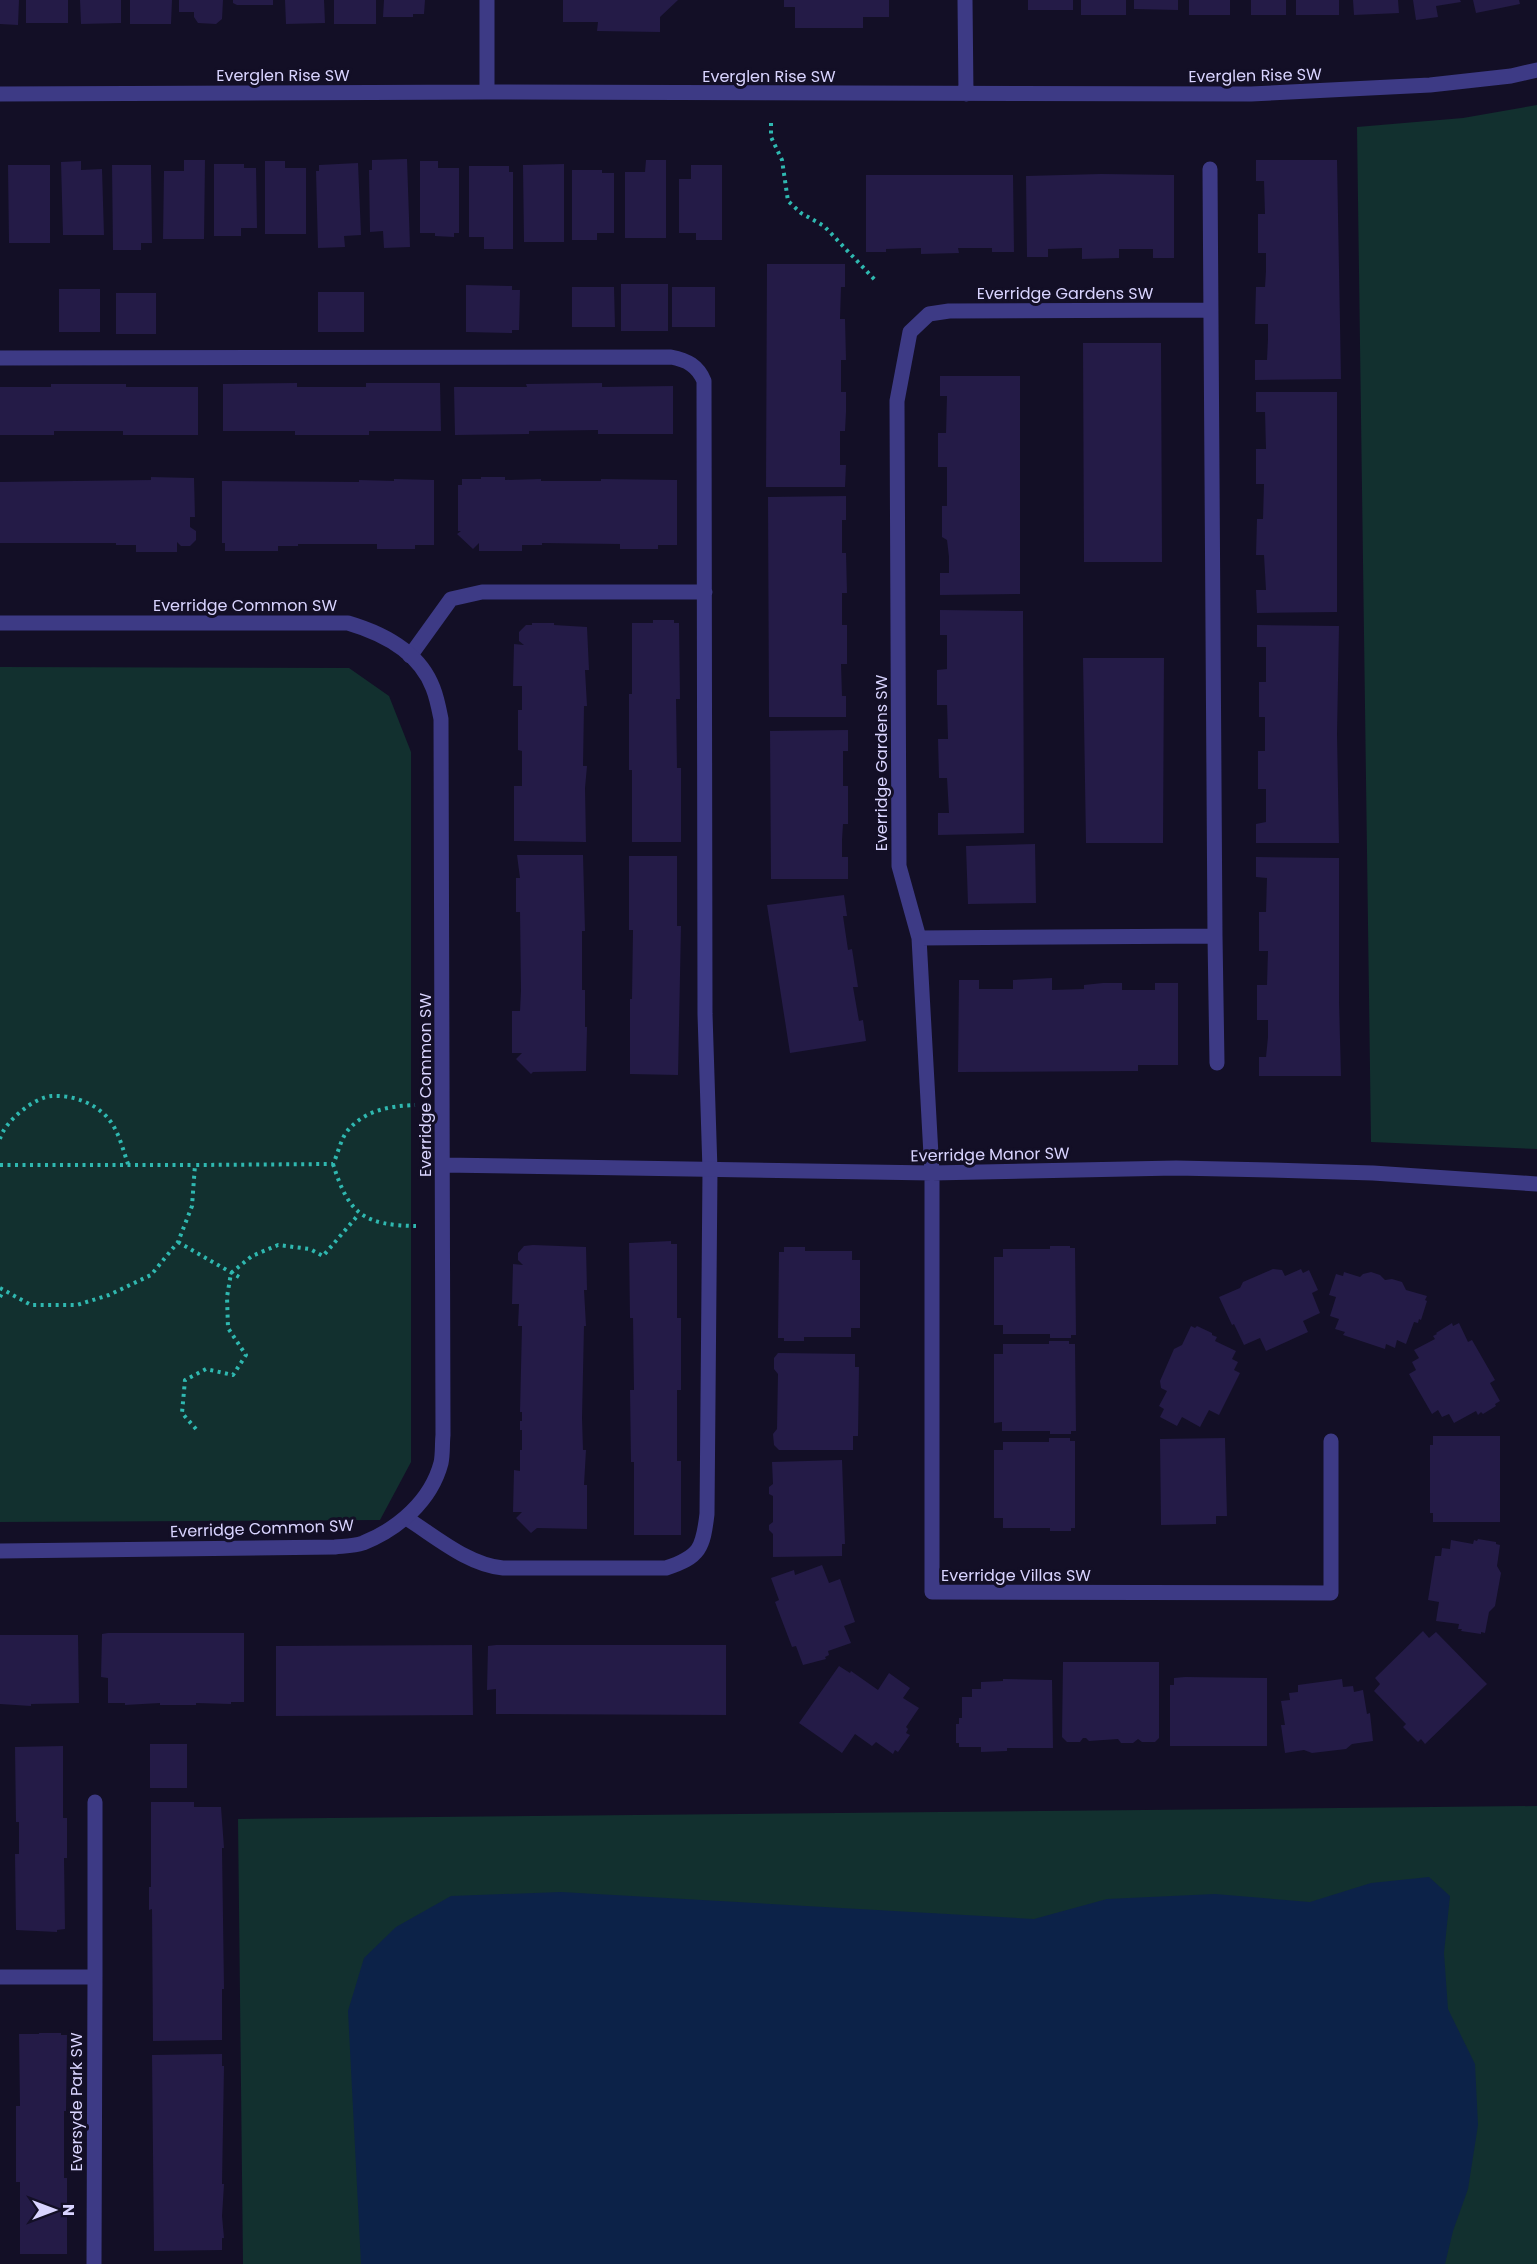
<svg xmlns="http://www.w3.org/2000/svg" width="1537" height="2264" viewBox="0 0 1537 2264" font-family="Poppins,sans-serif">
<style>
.green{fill:#12302f}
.water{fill:#0c2248}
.building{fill:#241b47}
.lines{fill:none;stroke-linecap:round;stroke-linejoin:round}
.path{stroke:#2fb8b0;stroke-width:4;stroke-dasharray:3 4.5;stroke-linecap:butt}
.service{stroke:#3d3a85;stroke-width:15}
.minor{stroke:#3d3a85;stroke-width:15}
.labels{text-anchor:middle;stroke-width:6;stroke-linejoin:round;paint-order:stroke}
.street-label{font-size:16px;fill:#d9d4ff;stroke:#130f26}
</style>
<rect width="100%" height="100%" fill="#130f26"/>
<path class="green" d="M 1537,105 L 1537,1149 L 1371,1142 L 1357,127 L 1463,118 Z
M 0,667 L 349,668 L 389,696 L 411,752 L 411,1462 L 380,1520 L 0,1522 Z
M 1537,1806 L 1537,2264 L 243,2264 L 238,1819 Z"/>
<path class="water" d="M 1429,1877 L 1450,1896 L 1444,1953 L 1448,2009 L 1475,2064 L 1478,2125 L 1468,2189 L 1453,2231 L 1445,2264 L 361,2264 L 348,2011 L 364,1958 L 396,1927 L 451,1896 L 561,1892 L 1034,1919 L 1107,1899 L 1215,1894 L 1310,1902 L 1371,1883 Z"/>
<path class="building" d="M 0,0 L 19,0 L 18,25 L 0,24 Z
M 26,0 L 68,0 L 68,23 L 26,23 Z
M 80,0 L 121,0 L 121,23 L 81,24 Z
M 130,0 L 172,0 L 171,24 L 130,24 Z
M 179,0 L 223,0 L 222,19 L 216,24 L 198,23 L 194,17 L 194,12 L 179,12 Z
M 233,0 L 273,0 L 273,5 L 237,5 L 233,3 Z
M 285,0 L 324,0 L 325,23 L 286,24 Z
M 334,0 L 376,0 L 376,24 L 334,24 Z
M 384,0 L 425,0 L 424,14 L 413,14 L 413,17 L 383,17 Z
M 563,0 L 678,0 L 660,17 L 660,32 L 597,31 L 598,22 L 563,22 Z
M 784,0 L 889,0 L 889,17 L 863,17 L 863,28 L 795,28 L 795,7 L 784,7 Z
M 1028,0 L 1073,0 L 1073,10 L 1028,10 Z
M 1081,0 L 1126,0 L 1126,15 L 1081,15 Z
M 1134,0 L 1178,0 L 1178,10 L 1134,9 Z
M 1189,0 L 1230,0 L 1230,15 L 1189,15 Z
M 1251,0 L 1286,0 L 1286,15 L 1251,15 Z
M 1296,0 L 1339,0 L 1339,15 L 1296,15 Z
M 1353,0 L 1398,0 L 1399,13 L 1354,15 Z
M 1413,0 L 1460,0 L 1461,2 L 1436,6 L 1438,17 L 1416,20 Z
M 1473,0 L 1519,0 L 1520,4 L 1476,13 Z
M 407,159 L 410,247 L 384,248 L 383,231 L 370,232 L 369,170 L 372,170 L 372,160 Z
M 184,160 L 205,160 L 204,239 L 163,239 L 164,171 L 184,171 Z
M 646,160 L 666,160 L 666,238 L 625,238 L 625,172 L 645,172 Z
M 1256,160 L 1337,160 L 1341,379 L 1255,380 L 1255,360 L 1267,360 L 1268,339 L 1268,324 L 1255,324 L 1256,287 L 1265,287 L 1266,271 L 1266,253 L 1258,253 L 1258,214 L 1265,214 L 1264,181 L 1256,181 Z
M 81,161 L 81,170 L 102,169 L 104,235 L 63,235 L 61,162 Z
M 265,161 L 285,161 L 285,168 L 306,168 L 306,234 L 265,234 Z
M 420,161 L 438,161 L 438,168 L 459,168 L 459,233 L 454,233 L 454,237 L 435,236 L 435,233 L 420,233 Z
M 358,163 L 361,235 L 344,236 L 345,247 L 318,248 L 316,171 L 319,171 L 319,165 Z
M 214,164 L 244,164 L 244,168 L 256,168 L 257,228 L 241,228 L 241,236 L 214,236 Z
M 564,164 L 564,242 L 524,242 L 523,165 Z
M 8,165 L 50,165 L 50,243 L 9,243 Z
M 112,165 L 151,165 L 152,243 L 141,243 L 141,250 L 113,250 Z
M 691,165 L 722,165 L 722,240 L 696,240 L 696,233 L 679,233 L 679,179 L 691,179 Z
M 469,166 L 509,166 L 509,172 L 513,172 L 513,249 L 484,249 L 484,237 L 469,237 Z
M 572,170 L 602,170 L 602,173 L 614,173 L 614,233 L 597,233 L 597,240 L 572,240 Z
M 1101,174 L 1174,175 L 1174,258 L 1153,258 L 1153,249 L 1119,249 L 1119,258 L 1082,259 L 1082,248 L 1048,249 L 1048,257 L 1027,257 L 1026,176 Z
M 866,175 L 1013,175 L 1014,252 L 992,252 L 992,248 L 958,248 L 959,253 L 921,254 L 921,248 L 886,249 L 886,252 L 866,252 Z
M 767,264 L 845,264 L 845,287 L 841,287 L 840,319 L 845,319 L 846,360 L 841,360 L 841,392 L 846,392 L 846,412 L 845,431 L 840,431 L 840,465 L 846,465 L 845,487 L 766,487 Z
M 621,284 L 668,284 L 668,331 L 621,331 Z
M 466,285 L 512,286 L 512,290 L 520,290 L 519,330 L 512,330 L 512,333 L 466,332 Z
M 572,287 L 614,287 L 615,327 L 572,327 Z
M 672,287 L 715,287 L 715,327 L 672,327 Z
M 59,289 L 100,289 L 100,332 L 59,332 Z
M 318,292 L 364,292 L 364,332 L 318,332 Z
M 116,293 L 156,293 L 156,334 L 116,334 Z
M 1083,343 L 1161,343 L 1162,562 L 1084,562 Z
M 940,376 L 1020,376 L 1020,594 L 940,595 L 940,573 L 949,573 L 949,557 L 947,540 L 942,537 L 942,506 L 947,506 L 947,467 L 938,467 L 938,433 L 946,433 L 947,396 L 940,396 Z
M 297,383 L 297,387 L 366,387 L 366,383 L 440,383 L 441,431 L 369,431 L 369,435 L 295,435 L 295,431 L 223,431 L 223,384 Z
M 602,383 L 602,387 L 673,386 L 673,434 L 598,434 L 598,430 L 529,431 L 529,434 L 455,435 L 454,387 L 527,387 L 526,384 Z
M 51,384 L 126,384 L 126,387 L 198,387 L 198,435 L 123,435 L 123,431 L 54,431 L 54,435 L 0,435 L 0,387 L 51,387 Z
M 1256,392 L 1337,392 L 1337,612 L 1257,613 L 1256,590 L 1266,590 L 1264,555 L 1256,555 L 1257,519 L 1263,519 L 1264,484 L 1256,484 L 1256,449 L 1266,449 L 1265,412 L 1256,412 Z
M 151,477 L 194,478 L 195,517 L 190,517 L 190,527 L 196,531 L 196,540 L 190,546 L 181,546 L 177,542 L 177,552 L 136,552 L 136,545 L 116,545 L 116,543 L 0,543 L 0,482 L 151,480 Z
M 481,477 L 505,477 L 505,480 L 541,479 L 541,481 L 601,481 L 601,479 L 677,480 L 677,545 L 658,545 L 658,549 L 620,549 L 620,544 L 542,543 L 542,545 L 522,545 L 522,551 L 479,551 L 479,543 L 473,549 L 457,534 L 461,531 L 458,531 L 458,485 L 462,485 L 462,479 L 481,479 Z
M 394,479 L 434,480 L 434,545 L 415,545 L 415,549 L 377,549 L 377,544 L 298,544 L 298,546 L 278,546 L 278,551 L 225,551 L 225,543 L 222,543 L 222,481 L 359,482 L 359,480 L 394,481 Z
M 846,496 L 846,520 L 842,520 L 842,553 L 846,553 L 847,593 L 842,593 L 842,625 L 847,625 L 847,664 L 841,664 L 842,696 L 846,696 L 846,717 L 769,717 L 768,497 Z
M 940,610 L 1023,611 L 1024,833 L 938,835 L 938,813 L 949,813 L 947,778 L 939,778 L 938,739 L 948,739 L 947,705 L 937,705 L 937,670 L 947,669 L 947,635 L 940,635 Z
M 653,620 L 674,620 L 674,623 L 679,623 L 680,699 L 676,699 L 677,768 L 681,768 L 681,842 L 632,842 L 632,770 L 629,770 L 629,694 L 632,694 L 632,623 L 653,623 Z
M 532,623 L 554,623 L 554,625 L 587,627 L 589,670 L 585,670 L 587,706 L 584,706 L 583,766 L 587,766 L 585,788 L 586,842 L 514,841 L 514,786 L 522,786 L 522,751 L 518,750 L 518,710 L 522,710 L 522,686 L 513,686 L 514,644 L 524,645 L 519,641 L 519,632 L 526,625 L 532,625 Z
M 1257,625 L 1339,626 L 1337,734 L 1339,843 L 1256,843 L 1256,824 L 1266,822 L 1266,789 L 1258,789 L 1258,751 L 1265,751 L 1265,717 L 1259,717 L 1259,682 L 1266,682 L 1266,647 L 1257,647 Z
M 1083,658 L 1164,658 L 1163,843 L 1086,843 Z
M 848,730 L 848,751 L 843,751 L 843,786 L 848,786 L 848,824 L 843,824 L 842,840 L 842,857 L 848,857 L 848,879 L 771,879 L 770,731 Z
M 1035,844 L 1036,903 L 968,904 L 966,846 Z
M 517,855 L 583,855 L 585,931 L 582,931 L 582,990 L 585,990 L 585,1027 L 587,1027 L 586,1071 L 533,1072 L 531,1074 L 516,1059 L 522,1053 L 512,1053 L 512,1011 L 520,1011 L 521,991 L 520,912 L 516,912 L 516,878 L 520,878 Z
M 629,856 L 677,856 L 677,926 L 681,926 L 678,1075 L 630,1074 L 630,999 L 632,999 L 633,930 L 629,930 Z
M 1256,857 L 1339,858 L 1339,1002 L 1341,1076 L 1259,1076 L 1259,1057 L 1266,1057 L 1268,1037 L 1268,1020 L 1257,1020 L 1257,985 L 1267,985 L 1268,951 L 1259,951 L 1259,912 L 1266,912 L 1267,878 L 1256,877 Z
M 844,895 L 847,916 L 843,916 L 848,950 L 852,949 L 858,987 L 853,987 L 859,1021 L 863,1020 L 866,1041 L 790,1053 L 767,905 Z
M 1052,978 L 1052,990 L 1084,989 L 1084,985 L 1103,983 L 1122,983 L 1122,990 L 1155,990 L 1155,983 L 1178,983 L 1178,1065 L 1138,1065 L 1138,1071 L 958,1072 L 959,980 L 979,980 L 979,989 L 1013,989 L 1013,980 Z
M 671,1241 L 671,1244 L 677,1244 L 677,1318 L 681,1318 L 681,1390 L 677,1390 L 677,1461 L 681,1461 L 681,1535 L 634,1535 L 634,1462 L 631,1462 L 630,1390 L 634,1390 L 633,1318 L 630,1318 L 629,1243 Z
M 533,1245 L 586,1247 L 587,1290 L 584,1290 L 586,1326 L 584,1326 L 582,1418 L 583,1450 L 586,1450 L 584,1485 L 587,1485 L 587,1529 L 537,1528 L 531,1533 L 516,1518 L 522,1512 L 513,1512 L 514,1470 L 520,1471 L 520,1450 L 522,1450 L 522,1430 L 520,1430 L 520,1421 L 522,1421 L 522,1412 L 520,1412 L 522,1326 L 518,1326 L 519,1304 L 512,1304 L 513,1264 L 523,1265 L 518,1260 L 518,1253 L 524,1246 Z
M 1050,1246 L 1070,1246 L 1070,1248 L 1075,1248 L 1076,1335 L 1071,1335 L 1071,1338 L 1050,1338 L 1050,1334 L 1003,1334 L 1003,1325 L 994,1325 L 994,1257 L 1003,1257 L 1003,1249 L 1050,1249 Z
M 784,1247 L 805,1247 L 805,1251 L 852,1251 L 852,1260 L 860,1260 L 860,1328 L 851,1328 L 851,1337 L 804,1337 L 804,1341 L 784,1341 L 784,1338 L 778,1338 L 779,1252 L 784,1252 Z
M 1273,1269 L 1282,1270 L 1285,1276 L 1301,1269 L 1303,1273 L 1309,1270 L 1318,1290 L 1312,1293 L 1320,1313 L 1303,1321 L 1308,1332 L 1266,1351 L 1260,1338 L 1244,1345 L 1234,1324 L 1232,1325 L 1219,1297 L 1240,1288 L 1243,1282 Z
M 1344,1272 L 1360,1277 L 1363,1274 L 1371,1272 L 1380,1275 L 1385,1280 L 1392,1279 L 1402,1282 L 1406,1290 L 1427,1296 L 1425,1300 L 1427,1301 L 1421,1320 L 1419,1319 L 1418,1323 L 1414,1322 L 1406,1344 L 1397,1340 L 1395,1348 L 1386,1344 L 1385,1349 L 1343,1335 L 1345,1332 L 1335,1329 L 1339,1319 L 1330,1316 L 1336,1297 L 1329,1295 L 1336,1274 L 1343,1276 Z
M 1452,1323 L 1453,1326 L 1459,1323 L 1468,1342 L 1472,1340 L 1495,1380 L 1490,1383 L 1500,1401 L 1495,1404 L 1496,1406 L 1483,1414 L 1481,1412 L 1478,1415 L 1476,1411 L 1454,1423 L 1449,1414 L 1442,1417 L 1438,1410 L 1432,1414 L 1409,1374 L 1416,1370 L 1412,1362 L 1419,1358 L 1414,1350 L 1435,1339 L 1433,1336 L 1437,1334 L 1436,1333 Z
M 1191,1326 L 1195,1328 L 1197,1326 L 1212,1333 L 1212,1335 L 1217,1337 L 1215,1341 L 1236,1351 L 1232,1359 L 1238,1362 L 1234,1370 L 1240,1373 L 1219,1415 L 1209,1410 L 1200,1427 L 1182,1417 L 1177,1426 L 1160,1417 L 1164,1409 L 1159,1406 L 1167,1391 L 1161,1388 L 1160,1381 L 1174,1349 L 1182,1345 Z
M 1049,1341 L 1069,1341 L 1069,1344 L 1075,1344 L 1076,1431 L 1071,1431 L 1071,1434 L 1050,1434 L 1050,1431 L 1002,1431 L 1002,1422 L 994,1423 L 994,1354 L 1003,1354 L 1003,1344 L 1049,1344 Z
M 778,1353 L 855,1354 L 855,1367 L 859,1367 L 858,1436 L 853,1436 L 853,1450 L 779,1450 L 774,1445 L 773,1434 L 777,1429 L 778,1374 L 774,1369 L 774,1358 Z
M 1433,1436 L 1500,1436 L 1500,1522 L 1433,1522 L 1433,1513 L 1430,1513 L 1430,1445 L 1433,1445 Z
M 1049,1438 L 1070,1438 L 1070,1441 L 1075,1441 L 1075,1528 L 1071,1528 L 1071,1531 L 1050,1531 L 1050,1528 L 1003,1528 L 1003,1518 L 994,1518 L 994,1450 L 1003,1450 L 1003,1442 L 1049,1442 Z
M 1225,1438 L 1227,1516 L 1216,1516 L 1216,1524 L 1161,1525 L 1160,1439 Z
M 842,1460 L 845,1544 L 842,1544 L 842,1556 L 773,1557 L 773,1534 L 769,1530 L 769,1525 L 773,1522 L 773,1496 L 769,1494 L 769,1487 L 773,1484 L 772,1462 Z
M 1478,1539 L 1496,1542 L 1496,1544 L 1500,1545 L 1497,1566 L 1501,1573 L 1495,1606 L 1489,1612 L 1485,1633 L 1481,1632 L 1481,1634 L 1461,1631 L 1462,1629 L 1458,1629 L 1459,1624 L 1436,1621 L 1439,1602 L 1428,1600 L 1435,1556 L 1441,1556 L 1442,1548 L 1450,1549 L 1451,1540 L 1473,1544 L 1474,1540 L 1477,1541 Z
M 822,1565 L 829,1583 L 840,1579 L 855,1622 L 844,1626 L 851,1643 L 828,1651 L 829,1655 L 825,1657 L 826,1659 L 803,1665 L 796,1646 L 792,1647 L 775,1602 L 779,1600 L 771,1578 L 794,1570 L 795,1575 Z
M 1423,1631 L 1429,1638 L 1436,1632 L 1487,1684 L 1425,1744 L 1421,1739 L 1418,1742 L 1403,1727 L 1406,1724 L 1374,1691 L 1380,1684 L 1375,1678 Z
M 108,1633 L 244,1633 L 244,1702 L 231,1702 L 231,1704 L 196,1703 L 196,1705 L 160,1705 L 160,1703 L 125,1705 L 125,1703 L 108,1703 L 108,1678 L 101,1677 L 102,1634 Z
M 0,1635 L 78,1635 L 79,1703 L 31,1704 L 31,1706 L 0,1704 Z
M 472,1645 L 473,1715 L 276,1716 L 276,1646 Z
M 496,1645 L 726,1645 L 726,1715 L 496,1714 L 496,1689 L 487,1690 L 488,1646 Z
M 1063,1662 L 1159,1662 L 1159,1738 L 1155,1742 L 1142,1742 L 1138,1739 L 1133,1743 L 1121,1743 L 1118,1739 L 1089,1741 L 1086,1738 L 1083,1738 L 1080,1742 L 1067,1742 L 1062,1737 Z
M 839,1666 L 850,1673 L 851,1671 L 878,1690 L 889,1673 L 910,1688 L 903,1698 L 919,1708 L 906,1727 L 908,1729 L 906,1733 L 910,1735 L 898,1752 L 895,1750 L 893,1754 L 876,1742 L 872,1746 L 855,1734 L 842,1753 L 799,1723 Z
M 1185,1677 L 1267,1678 L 1267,1746 L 1170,1746 L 1170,1685 L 1174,1685 L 1174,1678 Z
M 1003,1679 L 1052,1680 L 1053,1748 L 1007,1748 L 1007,1751 L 981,1752 L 981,1747 L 959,1747 L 959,1743 L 956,1743 L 956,1724 L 959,1724 L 959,1718 L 962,1718 L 962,1697 L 972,1697 L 972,1689 L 981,1689 L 981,1682 L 1003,1681 Z
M 1342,1679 L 1343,1687 L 1353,1686 L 1354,1692 L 1363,1690 L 1367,1714 L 1370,1713 L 1373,1741 L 1352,1744 L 1346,1749 L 1312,1753 L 1304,1750 L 1285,1753 L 1281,1725 L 1285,1725 L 1281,1701 L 1290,1700 L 1289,1693 L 1298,1692 L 1298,1685 Z
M 150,1744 L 187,1744 L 187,1788 L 150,1788 Z
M 63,1746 L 63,1818 L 67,1818 L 67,1858 L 64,1858 L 65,1929 L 57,1930 L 57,1932 L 16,1930 L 15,1854 L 19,1854 L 19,1822 L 16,1822 L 15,1747 Z
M 151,1802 L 194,1802 L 194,1807 L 221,1807 L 224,1848 L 222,1848 L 224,1989 L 222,1989 L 222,2040 L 153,2041 L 152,1909 L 149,1910 L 149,1887 L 151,1887 Z
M 39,2033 L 61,2033 L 61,2035 L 67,2035 L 66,2111 L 64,2111 L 64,2178 L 67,2178 L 67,2254 L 20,2254 L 20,2182 L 16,2182 L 16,2106 L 20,2106 L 19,2034 L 39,2034 Z
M 222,2054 L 222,2066 L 224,2066 L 222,2184 L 224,2184 L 222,2216 L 224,2238 L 222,2238 L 222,2250 L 154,2251 L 152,2055 Z"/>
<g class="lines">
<path class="path" d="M 771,123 L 771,137 L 782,160 L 788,201 L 801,213 L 824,226 L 876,281
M 0,1139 C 4,1122 34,1097 52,1096 C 70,1095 90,1101 104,1114 C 118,1127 122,1147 128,1164
M 333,1164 C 349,1215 364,1225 416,1226
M 0,1165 L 195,1165
M 178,1242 L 239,1277
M 0,1288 L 31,1305 L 77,1305 L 109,1295 L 151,1275 L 178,1242 L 192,1206 L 195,1165 L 333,1164 C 338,1154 341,1137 349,1129 C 366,1110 390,1106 415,1105
M 0,1297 L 3,1291
M 196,1429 L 182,1413 L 185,1380 L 206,1369 L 233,1375 L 246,1355 L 228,1328 L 227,1297 L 231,1273 L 252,1256 L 278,1245 L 310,1249 L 323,1256 L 359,1214"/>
<path class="service" d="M 0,358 L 671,357 C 687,360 698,366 704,381 L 705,1014 L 710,1170 L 707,1514 C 703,1548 700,1557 666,1568 L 503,1568 C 468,1565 435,1536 406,1518
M 410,656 L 451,599 L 482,592 L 705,592"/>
<path class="minor" d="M 965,0 L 966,94
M 487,92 L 487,0
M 0,94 L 487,92 L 1251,94 L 1430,85 L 1511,76 L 1537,70
M 1211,310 L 949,311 L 929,314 L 910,332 L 897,401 L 899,866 L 919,938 L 932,1173 L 932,1592 L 1331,1593 L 1331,1441
M 0,623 L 348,623 C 382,633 419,651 433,688 C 437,698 439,709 441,719 L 443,1435 C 442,1444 443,1454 441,1463 C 431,1501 398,1529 363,1543 C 354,1546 344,1546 335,1547 L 0,1551
M 1215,936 L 1217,1063
M 919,938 L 1215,936 L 1210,169
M 443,1165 L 932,1173 L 1176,1168 L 1271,1170 L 1373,1173 L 1537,1184
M 95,1802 L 95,1977
M 0,1977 L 95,1977 L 94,2264"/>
</g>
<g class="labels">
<g class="street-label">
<text x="283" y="81">Everglen Rise SW</text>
<text transform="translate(1255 75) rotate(-1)" y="6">Everglen Rise SW</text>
<text x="769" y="82">Everglen Rise SW</text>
<text x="1065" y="299">Everridge Gardens SW</text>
<text x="245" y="611">Everridge Common SW</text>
<text transform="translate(881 763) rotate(-90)" y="6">Everridge Gardens SW</text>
<text transform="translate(425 1085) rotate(-90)" y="6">Everridge Common SW</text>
<text transform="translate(990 1154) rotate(-1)" y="6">Everridge Manor SW</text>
<text transform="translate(262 1528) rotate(-2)" y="6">Everridge Common SW</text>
<text x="1016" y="1581">Everridge Villas SW</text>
<text transform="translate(76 2102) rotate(-90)" y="6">Eversyde Park SW</text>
</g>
</g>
<g transform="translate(54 2210) rotate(90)" stroke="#130f26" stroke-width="4.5" paint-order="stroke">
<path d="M0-4.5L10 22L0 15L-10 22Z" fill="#d9d4ff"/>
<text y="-9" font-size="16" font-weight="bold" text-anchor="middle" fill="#d9d4ff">N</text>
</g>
</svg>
